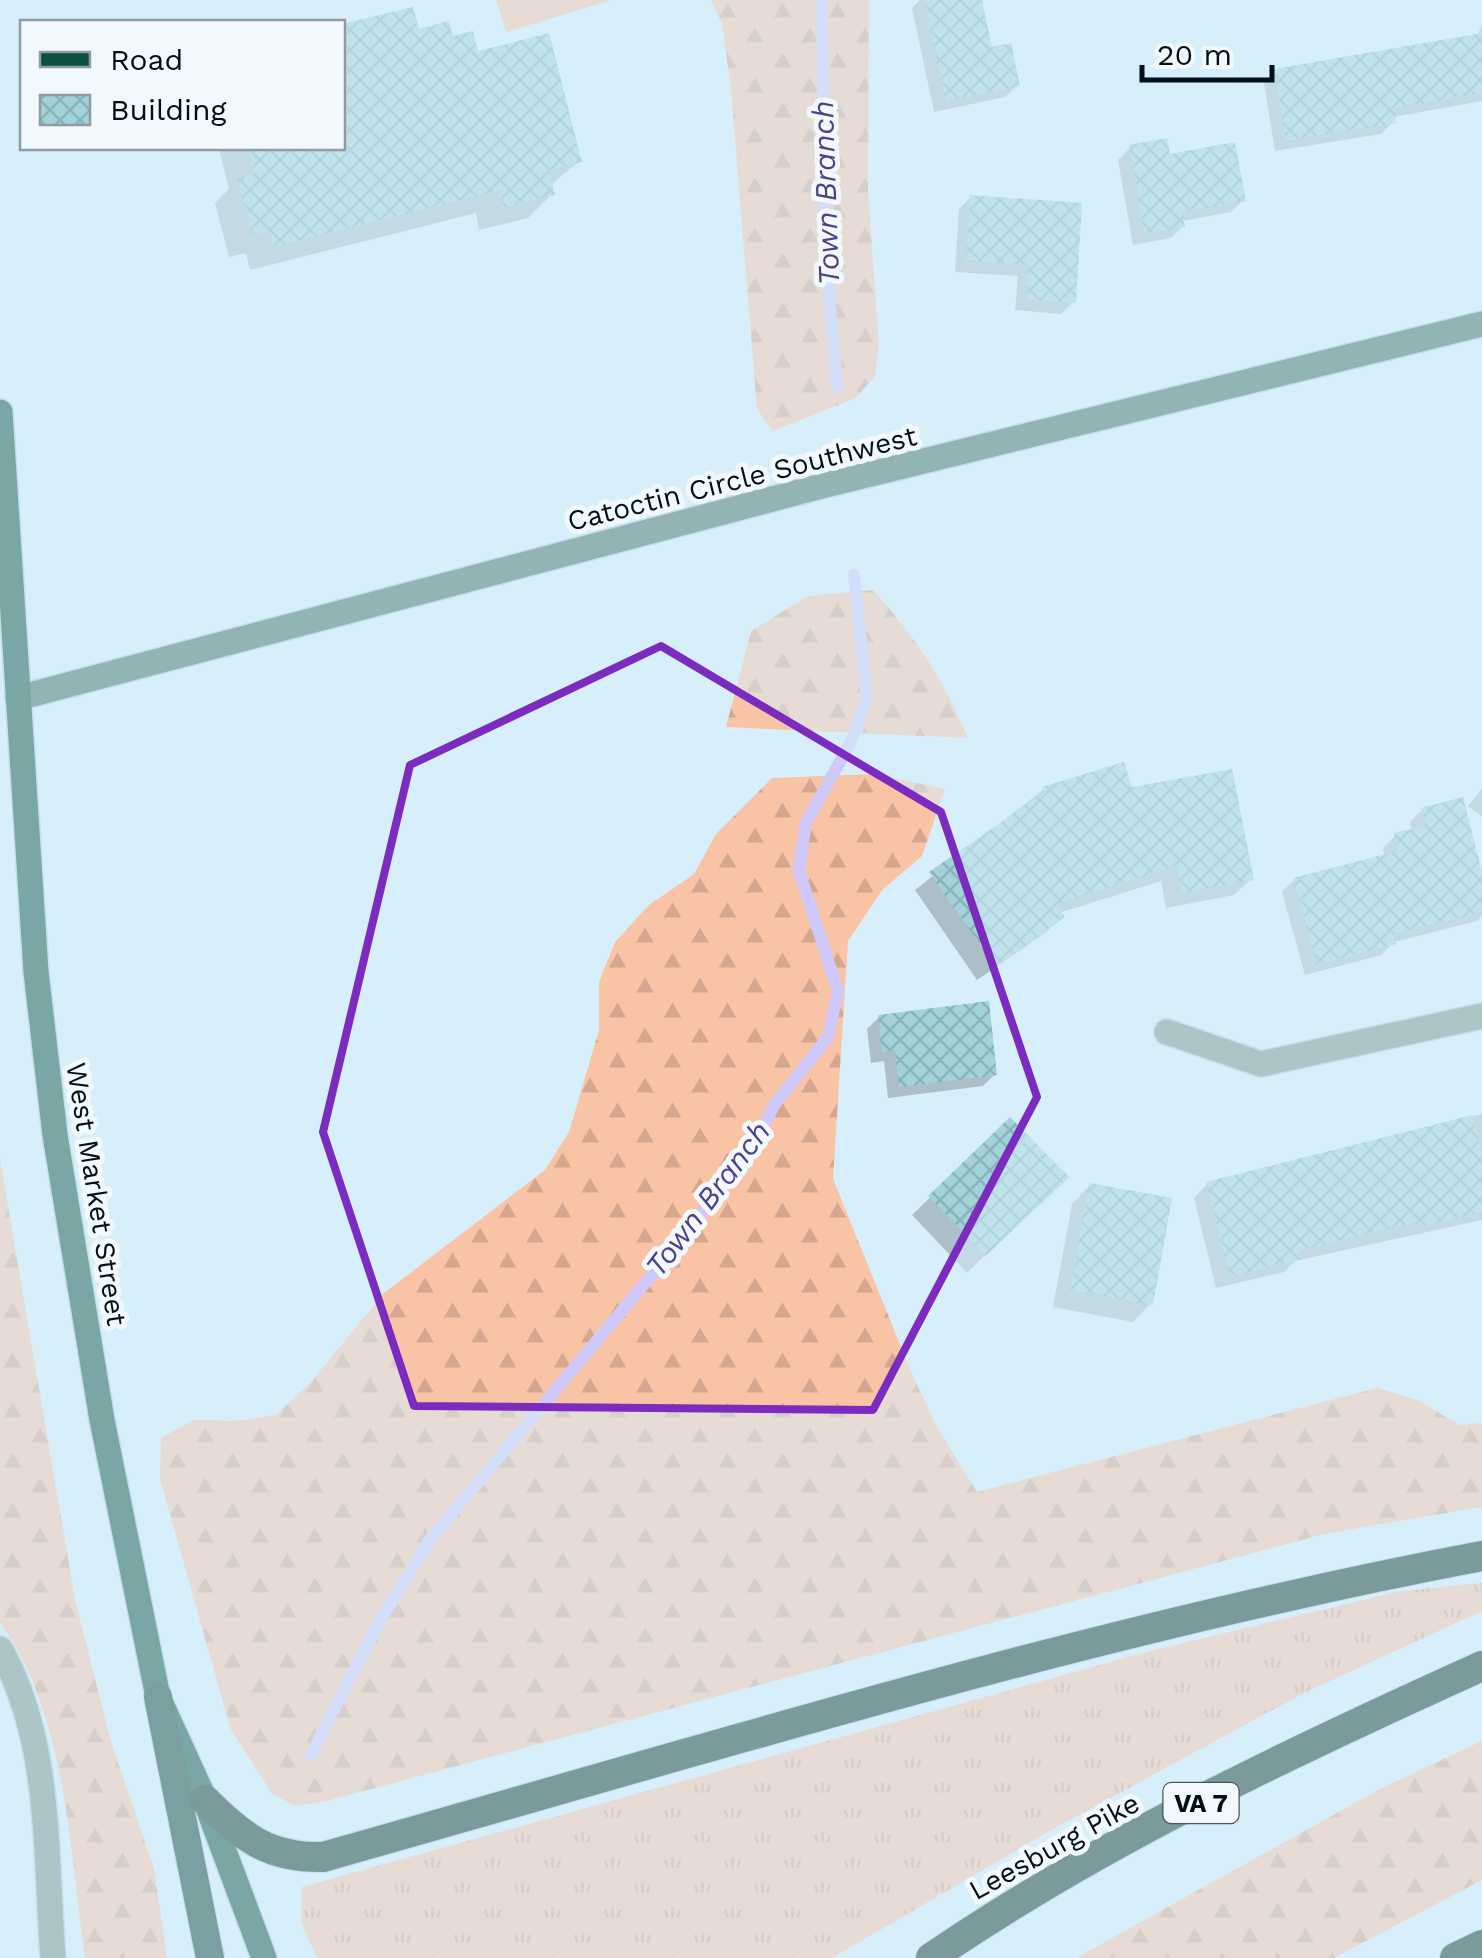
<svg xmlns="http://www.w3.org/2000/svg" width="1482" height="1958" viewBox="0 0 1482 1958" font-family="'Work Sans',sans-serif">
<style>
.grass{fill:url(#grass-tufts)}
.forest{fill:url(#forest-firs)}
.park{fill:#f9c4a6}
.shadow{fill:#0003}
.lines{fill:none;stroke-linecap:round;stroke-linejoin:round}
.stream{stroke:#cfc9fb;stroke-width:12}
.building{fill:url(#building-cross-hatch)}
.minor-casing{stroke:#b5cbd6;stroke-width:28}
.secondary-casing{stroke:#b5cbd6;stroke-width:28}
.primary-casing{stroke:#b5cbd6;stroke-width:28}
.trunk-casing{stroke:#b5cbd6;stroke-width:30}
.motorway-casing{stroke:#b5cbd6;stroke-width:32}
.minor{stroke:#78968b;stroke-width:25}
.secondary{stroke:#3f6e5e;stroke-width:25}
.primary{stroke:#0a513f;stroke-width:25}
.trunk{stroke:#0a4234;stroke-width:28}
.motorway{stroke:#093428;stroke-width:30}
.marked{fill:none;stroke:#7b2cbf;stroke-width:8;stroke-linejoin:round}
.labels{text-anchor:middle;stroke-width:10;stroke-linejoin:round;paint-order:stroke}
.shield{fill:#f1f9fd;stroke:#4a555b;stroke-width:2.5}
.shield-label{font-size:25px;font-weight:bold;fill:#020f16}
.street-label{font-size:28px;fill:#020f16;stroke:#f1f9fd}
.water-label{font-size:30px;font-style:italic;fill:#4f4189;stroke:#f1f9fd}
</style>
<defs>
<pattern id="grass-tufts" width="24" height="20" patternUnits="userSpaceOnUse" patternTransform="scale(2.5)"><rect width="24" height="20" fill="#f9c4a6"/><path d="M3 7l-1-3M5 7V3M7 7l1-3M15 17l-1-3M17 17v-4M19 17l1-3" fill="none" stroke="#d4a78e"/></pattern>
<pattern id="forest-firs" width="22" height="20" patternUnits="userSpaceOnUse" patternTransform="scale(2.5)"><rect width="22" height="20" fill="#f9c4a6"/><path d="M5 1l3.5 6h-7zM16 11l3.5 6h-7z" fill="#d4a78e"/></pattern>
<pattern id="building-cross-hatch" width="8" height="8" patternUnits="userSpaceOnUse" patternTransform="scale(2.5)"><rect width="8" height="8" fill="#a2d2da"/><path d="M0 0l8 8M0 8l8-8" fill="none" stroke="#8ab3ba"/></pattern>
</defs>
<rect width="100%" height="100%" fill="#d7effb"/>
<path class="grass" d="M 1482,1583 L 1482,1611 L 1304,1693 L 1053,1829 L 832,1958 L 317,1958 L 301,1922 L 302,1887 L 1150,1651 L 1401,1591 Z"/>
<path class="forest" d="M 711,0 L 869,0 L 868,191 L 879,346 L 875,376 L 856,398 L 773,431 L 757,409 L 731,90 L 722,23 Z
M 873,590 C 917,639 942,677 968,738 L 726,727 L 751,631 L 808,596 Z
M 875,774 L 945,789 L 922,856 L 882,890 L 848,941 L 833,1179 L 912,1374 L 938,1429 L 977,1492 L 1377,1388 L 1418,1400 L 1459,1425 L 1482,1423 L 1482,1507 L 1324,1534 L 326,1801 L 294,1806 L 272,1793 L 231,1730 L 160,1479 L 161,1438 L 193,1420 L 235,1421 L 276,1415 L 310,1383 L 384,1293 L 545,1170 L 569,1132 L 599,1030 L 599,982 L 615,942 L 649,905 L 694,874 L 716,834 L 772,778 Z
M 0,1159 L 75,1600 L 110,1738 L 154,1869 L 167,1958 L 85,1958 C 69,1849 67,1715 0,1623 Z
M 1482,1741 L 1482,1880 L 1334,1958 L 1076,1958 L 1380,1789 Z"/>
<path class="park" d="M 496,0 L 612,0 L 506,32 Z"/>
<path class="shadow" d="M 920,0 L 979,0 L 990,50 L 1017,85 L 1005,97 L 934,112 L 912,8 Z
M 1482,25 L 1482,101 L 1393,117 L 1393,122 L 1381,134 L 1275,151 L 1264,83 L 1276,71 L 1477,36 Z
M 417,32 L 451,39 L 476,54 L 579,161 L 550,186 L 552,194 L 528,218 L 479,230 L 476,213 L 250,270 L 246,253 L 229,257 L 215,203 L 229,189 L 219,148 L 342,148 Z
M 1130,148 L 1168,157 L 1243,200 L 1231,212 L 1182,221 L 1183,226 L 1171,238 L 1133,245 L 1118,160 Z
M 971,197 L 1073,302 L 1061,314 L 1015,310 L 1018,276 L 955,272 L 959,209 Z
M 1044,789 L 1130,790 L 1251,879 L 1234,895 L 1166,908 L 1161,881 L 1059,913 L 1062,917 L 1045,933 L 977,980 L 915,890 Z
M 1482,789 L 1482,817 L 1468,806 Z
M 1422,810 L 1482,883 L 1482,916 L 1477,921 L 1394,942 L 1381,955 L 1305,975 L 1282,892 L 1294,880 L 1385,857 L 1383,848 L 1395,836 L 1412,831 L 1410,822 Z
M 879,1017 L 995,1074 L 983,1086 L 888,1098 L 884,1061 L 871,1063 L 867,1029 Z
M 1482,1114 L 1482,1220 L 1295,1261 L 1284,1272 L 1216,1288 L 1194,1198 L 1207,1184 Z
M 1010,1120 L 1065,1177 L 967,1273 L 912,1215 Z
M 1090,1185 L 1151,1303 L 1133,1322 L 1053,1307 L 1072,1204 Z"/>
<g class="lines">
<path class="stream" d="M 822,0 L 825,243 L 837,386
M 311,1755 L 375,1629 L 429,1541 L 666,1258 L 753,1148 L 774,1105 L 828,1037 L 838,991 L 799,871 L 806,822 L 851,742 L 867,698 L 854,575"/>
</g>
<path class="building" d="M 924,0 L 982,0 L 992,47 L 1011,43 L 1020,86 L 946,101 Z
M 413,7 L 419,29 L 449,21 L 453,36 L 473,31 L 478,51 L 549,33 L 582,162 L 549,171 L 555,195 L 503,208 L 499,191 L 274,247 L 269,231 L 252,235 L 237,178 L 254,173 L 248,148 L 342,148 L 342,24 Z
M 1482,33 L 1482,93 L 1394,108 L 1396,123 L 1286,141 L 1274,69 Z
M 1167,138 L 1170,154 L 1235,142 L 1246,201 L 1182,212 L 1185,227 L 1144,234 L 1129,145 Z
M 970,195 L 1082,203 L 1076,303 L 1026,299 L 1028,265 L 966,260 Z
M 1124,762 L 1132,787 L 1232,769 L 1254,880 L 1182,893 L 1177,866 L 1056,904 L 1065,917 L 995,966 L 929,872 L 1044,793 L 1042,787 Z
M 1463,797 L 1482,872 L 1482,912 L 1393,934 L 1396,944 L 1317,965 L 1293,878 L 1398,851 L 1394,833 L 1425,826 L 1421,808 Z
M 989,1001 L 997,1075 L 899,1087 L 895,1050 L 882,1052 L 878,1015 Z
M 1473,1115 L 1482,1154 L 1482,1212 L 1424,1226 L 1422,1221 L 1299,1251 L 1301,1259 L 1230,1277 L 1206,1182 Z
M 1010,1117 L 1069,1177 L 986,1256 L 928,1196 Z
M 1089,1183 L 1172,1198 L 1153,1305 L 1070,1290 Z"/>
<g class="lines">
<defs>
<path id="minor" d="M 1167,1032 L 1261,1064 L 1482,1016
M 0,1649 C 52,1741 45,1855 53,1958"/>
<path id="secondary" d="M 18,698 L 818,487 L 1482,324"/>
<path id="primary" d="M 0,412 L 36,972 L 55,1135 L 102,1420 L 158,1697 L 205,1800 L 264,1958"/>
<path id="trunk" d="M 158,1697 L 210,1958"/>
<path id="motorway" d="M 205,1800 C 243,1838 269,1858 323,1857 C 707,1749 1090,1630 1482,1556
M 931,1958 C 1102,1841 1294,1751 1482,1666
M 1455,1958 L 1482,1945"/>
</defs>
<use href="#minor" class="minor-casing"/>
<use href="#secondary" class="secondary-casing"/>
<use href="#primary" class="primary-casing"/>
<use href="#trunk" class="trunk-casing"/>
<use href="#motorway" class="motorway-casing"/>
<use href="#minor" class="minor"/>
<use href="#secondary" class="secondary"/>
<use href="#primary" class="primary"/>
<use href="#trunk" class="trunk"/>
<use href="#motorway" class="motorway"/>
</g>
<path d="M0 0H1482V1958H0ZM 661,646 L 941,812 L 1037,1097 L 873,1410 L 414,1406 L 323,1132 L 410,765 Z" fill="#d7effb" fill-opacity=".55" fill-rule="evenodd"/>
<path class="marked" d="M 661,646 L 941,812 L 1037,1097 L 873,1410 L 414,1406 L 323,1132 L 410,765 Z"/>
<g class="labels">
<rect class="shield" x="1163.5" y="1783" width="75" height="40" rx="8"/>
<g class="shield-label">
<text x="1201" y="1812">VA 7</text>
</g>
<g class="street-label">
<text transform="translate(742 478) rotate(-14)" y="10">Catoctin Circle Southwest</text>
<text transform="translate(97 1194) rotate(81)" y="10">West Market Street</text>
<text transform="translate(1054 1846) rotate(-29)" y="10">Leesburg Pike</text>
</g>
<g class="water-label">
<text transform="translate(826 193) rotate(-92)" y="10">Town Branch</text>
<text transform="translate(708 1199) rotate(-53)" y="10">Town Branch</text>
</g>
</g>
<rect x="20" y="20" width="325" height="130" fill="#f1f9fd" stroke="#919ba1" stroke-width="2.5"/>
<rect x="40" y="52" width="50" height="15" fill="#0a513f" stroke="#919ba1" stroke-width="2.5"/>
<text x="110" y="70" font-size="30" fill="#020f16">Road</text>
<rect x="40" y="95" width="50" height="30" fill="url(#building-cross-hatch)" stroke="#919ba1" stroke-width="2.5"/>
<text x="110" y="120" font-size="30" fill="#020f16">Building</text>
<path d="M1142 65v15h130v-15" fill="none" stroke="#020f16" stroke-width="5"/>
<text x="1157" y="65" font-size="30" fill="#020f16" stroke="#f1f9fd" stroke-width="8" paint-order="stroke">20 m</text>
</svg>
